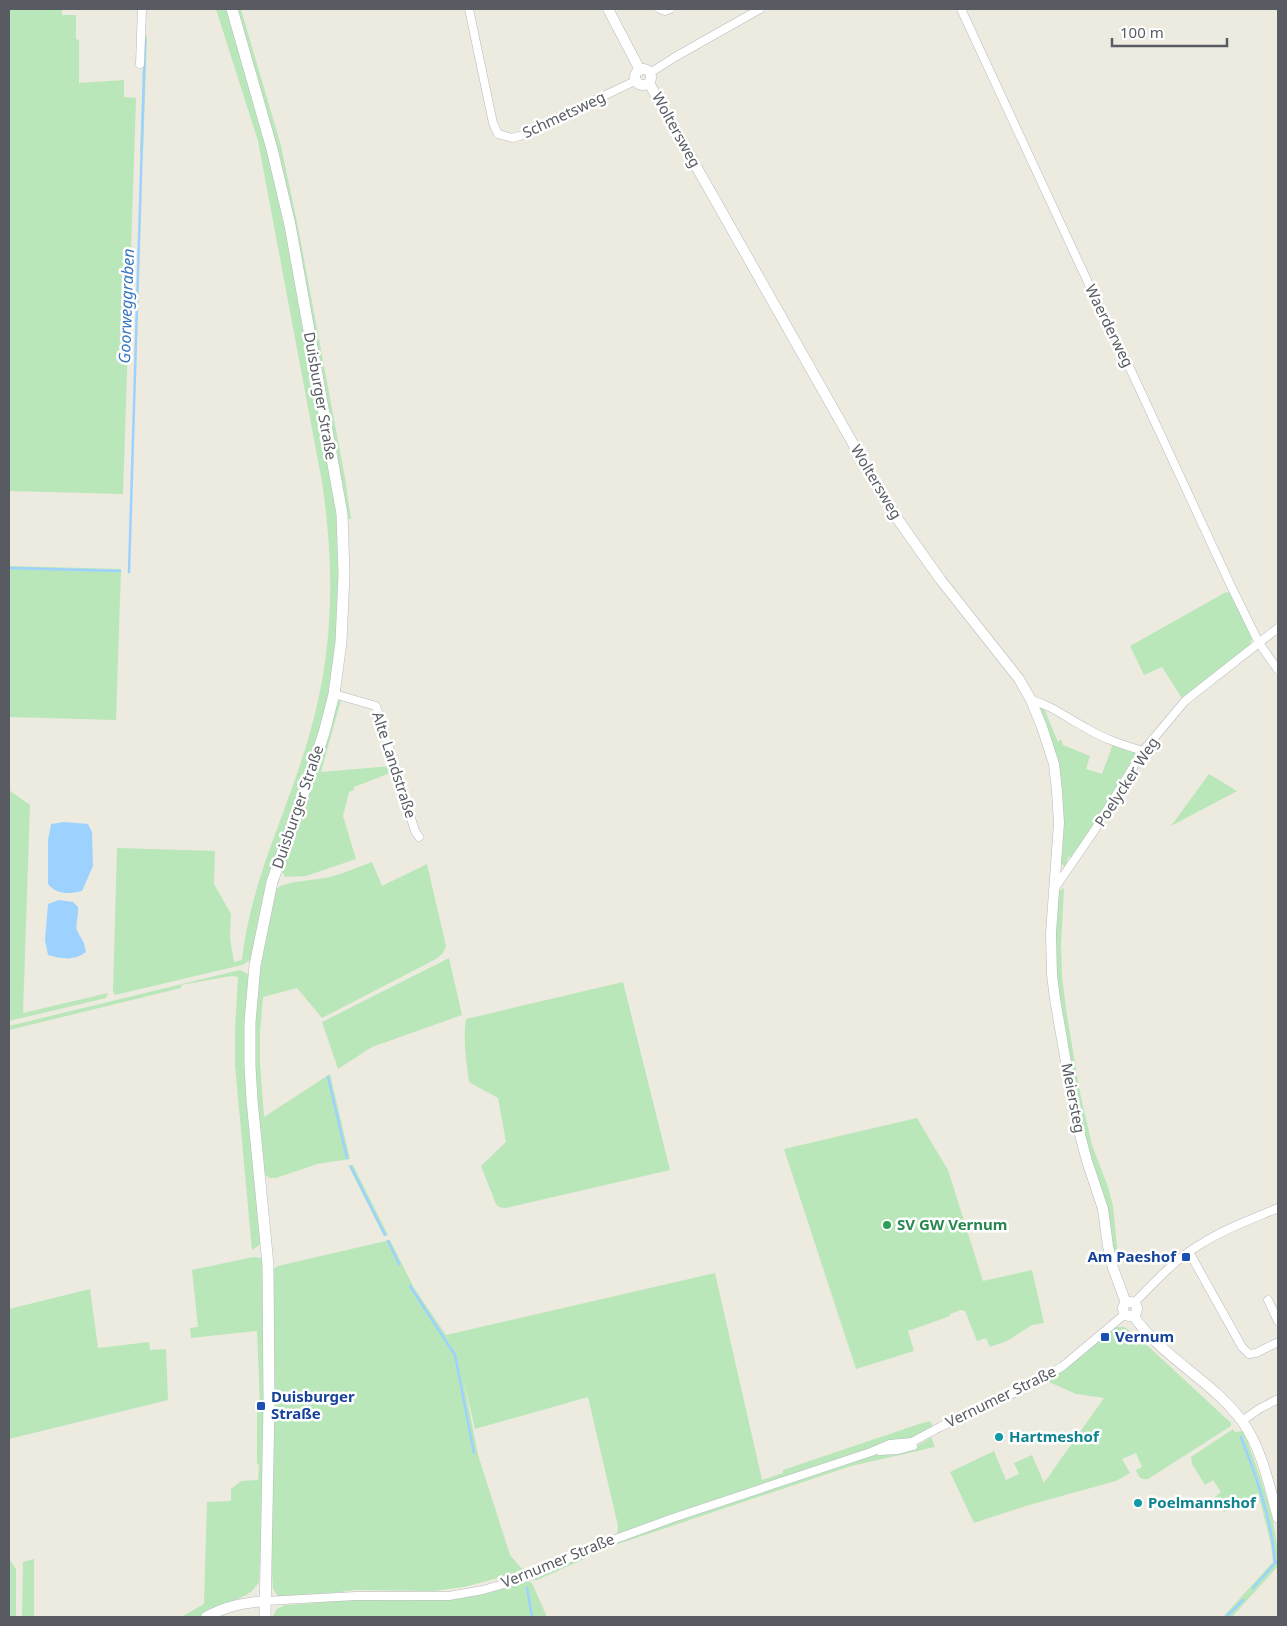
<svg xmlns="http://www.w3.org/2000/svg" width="1287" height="1626" viewBox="0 0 1287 1626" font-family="'Noto Sans',sans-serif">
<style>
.green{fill:#b9e7ba}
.water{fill:#9dd2ff}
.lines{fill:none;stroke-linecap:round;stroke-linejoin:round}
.stream{stroke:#9dd2ff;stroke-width:2.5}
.minor-casing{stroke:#b8bac0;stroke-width:9}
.tertiary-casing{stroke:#b8bac0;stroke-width:11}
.secondary-casing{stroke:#b8bcc3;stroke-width:12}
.minor{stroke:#fff;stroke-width:8}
.tertiary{stroke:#fff;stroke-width:10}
.secondary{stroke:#fff;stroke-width:11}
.leisure-dot{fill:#2e9e5b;stroke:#fff;stroke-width:2}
.transit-dot{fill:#1a4fb4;stroke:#fff;stroke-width:2}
.culture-dot{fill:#0f9aa8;stroke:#fff;stroke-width:2}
.labels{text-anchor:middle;stroke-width:5;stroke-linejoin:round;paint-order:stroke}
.street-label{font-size:15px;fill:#585c62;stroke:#fff}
.leisure-label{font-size:15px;font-weight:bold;fill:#27864d;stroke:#fff;text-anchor:start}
.transit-label{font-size:15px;font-weight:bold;fill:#164399;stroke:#fff;text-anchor:start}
.culture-label{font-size:15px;font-weight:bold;fill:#0d838f;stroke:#fff;text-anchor:start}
.water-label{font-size:16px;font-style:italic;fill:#3777c0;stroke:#fff}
</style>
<rect width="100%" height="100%" fill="#edeadf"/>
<path class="green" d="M 9,9 L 62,9 L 62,15 L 76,15 L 76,39 L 79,40 L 79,83 L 124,80 L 124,97 L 136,98 L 123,494 L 9,491 Z
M 216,9 L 228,9 L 282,205 L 339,523 L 340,567 L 336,650 L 328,700 L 252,959 L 242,965 L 115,995 L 113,992 L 117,848 L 215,851 L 214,884 L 231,914 L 230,938 L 234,962 L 242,960 C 251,879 287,813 309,736 C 334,651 335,569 322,482 L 258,141 Z
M 236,9 L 241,9 L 281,146 L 297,222 L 345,478 L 351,519 L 347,519 L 289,203 Z
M 147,36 L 143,153 L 140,153 L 144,37 Z
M 9,566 L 121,569 L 116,720 L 9,717 Z
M 1226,592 L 1232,593 L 1252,637 L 1250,646 L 1196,687 L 1183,700 L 1162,667 L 1144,675 L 1130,646 Z
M 341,700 L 321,772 L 391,766 L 393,772 L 354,787 L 354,790 L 349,792 L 343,816 L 356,859 L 306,876 L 285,877 L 281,870 L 336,702 Z
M 1043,706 L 1058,742 L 1061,739 L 1063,745 L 1090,756 L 1086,769 L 1102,774 L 1113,744 L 1135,753 L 1137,758 L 1071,858 L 1068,856 L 1066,867 L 1060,863 L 1062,833 L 1039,710 Z
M 1209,774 L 1237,791 L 1171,826 Z
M 9,790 L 30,805 L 23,1013 L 108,993 L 106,998 L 9,1021 Z
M 372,862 L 382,886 L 427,864 L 446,946 L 443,953 L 436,959 L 322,1018 L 297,988 L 263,997 L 260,1032 L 260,1064 L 264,1117 L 330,1074 L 350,1159 L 317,1164 L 276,1178 L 270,1178 L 264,1174 L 254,1064 L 257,986 L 276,889 C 288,880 313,881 330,877 C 344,873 358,867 372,862 Z
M 1064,888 L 1061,944 L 1062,977 L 1066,1009 L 1080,1093 L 1092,1145 L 1108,1187 L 1113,1206 L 1118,1257 L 1117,1258 L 1114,1256 L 1108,1213 L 1102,1189 L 1090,1160 L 1074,1089 L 1056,973 L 1055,936 L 1058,892 Z
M 449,958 L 462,1015 L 372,1047 L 338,1069 L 322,1022 Z
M 240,970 L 250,975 L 262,1243 L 252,1250 L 235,1065 L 235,1031 L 238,977 L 231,976 L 181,985 L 181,988 L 9,1030 L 9,1026 Z
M 623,982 L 670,1170 L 506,1208 L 499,1207 L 496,1204 L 481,1166 L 506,1142 L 498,1098 L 469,1082 C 466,1060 463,1041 466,1019 Z
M 917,1118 L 948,1170 L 983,1281 L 1032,1270 L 1044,1323 L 1032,1325 L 1007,1341 L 990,1347 L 986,1338 L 977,1341 L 965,1311 L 961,1310 L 950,1314 L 950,1316 L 908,1331 L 914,1351 L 856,1369 L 784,1149 Z
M 348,1165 L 353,1165 L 388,1235 L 384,1236 Z
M 390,1240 L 414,1288 L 446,1335 L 715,1273 L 762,1480 L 783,1473 L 783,1470 L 919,1424 L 930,1421 L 933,1426 L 909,1440 L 617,1535 L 618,1526 L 588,1397 L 475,1429 L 463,1378 L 478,1455 L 510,1555 L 524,1571 L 464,1587 L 434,1591 L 356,1590 L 292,1598 L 278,1596 L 273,1589 L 272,1574 L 271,1270 L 278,1266 Z
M 253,1257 L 263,1258 L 264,1474 L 259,1582 L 252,1591 L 246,1595 L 200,1617 L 181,1617 L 204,1604 L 207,1502 L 231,1501 L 231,1489 L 241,1481 L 258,1480 L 259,1465 L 257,1464 L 257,1406 L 260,1406 L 257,1331 L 191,1338 L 190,1328 L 198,1327 L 192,1270 Z
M 90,1289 L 98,1348 L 149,1342 L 150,1350 L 166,1349 L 168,1400 L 9,1439 L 9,1309 Z
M 1116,1327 L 1124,1327 L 1136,1335 L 1231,1423 L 1231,1426 L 1148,1479 C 1140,1480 1139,1477 1136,1470 L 1142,1467 L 1136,1453 L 1122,1459 L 1130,1473 L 1116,1481 L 1029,1505 L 974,1523 L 950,1472 L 994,1451 L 1006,1480 L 1019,1474 L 1014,1463 L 1032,1455 L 1044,1483 L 1104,1398 L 1076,1394 L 1047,1381 L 1059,1373 Z
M 1233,1429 L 1235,1432 L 1242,1431 L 1245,1435 C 1260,1476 1278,1521 1278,1566 L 1232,1617 L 1223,1617 L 1273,1562 L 1271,1544 L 1258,1493 L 1224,1512 L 1214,1498 L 1221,1492 L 1213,1480 L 1205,1485 L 1192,1464 L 1191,1457 Z
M 931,1437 L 935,1447 L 851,1466 L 615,1545 L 535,1581 L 536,1577 L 597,1549 L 656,1528 L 873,1455 C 896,1451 911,1452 931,1437 Z
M 9,1559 L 16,1569 L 16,1617 L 9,1617 Z
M 34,1559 L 34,1617 L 22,1617 L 23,1562 Z
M 527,1580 L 532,1583 L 547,1617 L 272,1617 L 277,1609 L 285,1605 C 309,1604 334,1600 358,1600 C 417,1600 471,1604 527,1580 Z"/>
<path class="water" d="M 64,822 L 88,824 L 92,832 L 93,866 L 82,891 C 71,894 56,895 48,884 L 48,840 L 51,824 Z
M 59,900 L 73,902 L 78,907 C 79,914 75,927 77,930 C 81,940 84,938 86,952 C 74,961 62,959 48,955 L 45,940 L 48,904 Z"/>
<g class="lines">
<path class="stream" d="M 9,568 L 120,571
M 129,572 L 145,41
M 328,1077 L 347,1158
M 351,1167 L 385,1235
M 388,1241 L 399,1264
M 410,1286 L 455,1355 L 474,1453
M 1241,1437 C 1256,1476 1272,1520 1275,1563
M 527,1588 L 532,1617
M 1253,1588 L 1275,1563 L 1278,1561
M 1226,1617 L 1243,1600"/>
<defs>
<path id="minor" d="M 469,9 L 493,123 L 498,134 L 512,138 L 520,136 L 637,80
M 660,9 L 665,11 L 670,9
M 961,9 L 1099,306 L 1128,364 L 1231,586 L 1259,643 L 1278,670
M 140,64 L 142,9
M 650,73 L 675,57 L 760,9
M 334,694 L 376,706 L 415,831 L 419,837
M 1031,700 C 1051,705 1067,718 1086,728 C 1104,739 1123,745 1143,751
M 1055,888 L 1094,831 L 1143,751 L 1185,701 L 1278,628
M 1189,1252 L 1242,1347 L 1249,1354 L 1256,1353 L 1278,1342
M 1268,1300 L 1278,1321
M 1134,1303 C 1155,1282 1175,1259 1201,1244 C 1224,1229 1252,1219 1278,1208
M 1242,1421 L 1259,1409 L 1278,1399
M 880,1451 L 898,1450 L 913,1446
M 265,1601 L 356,1596 L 449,1596 L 483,1590 L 530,1576 L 591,1548 L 673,1518 L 871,1452 L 890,1444 L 912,1442 L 940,1427 L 1030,1386 L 1063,1366 L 1125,1314"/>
<path id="tertiary" d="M 608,9 L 640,70
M635 77a8 8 0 1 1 16 0a8 8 0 1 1-16 0Z
M 649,83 L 873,479 L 894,514 L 940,579 L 1019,679 L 1031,700 L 1042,727 L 1054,764 L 1057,791 L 1059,823 L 1051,933 L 1052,975 L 1055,999 L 1076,1120 L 1087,1161 L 1103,1209 L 1108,1246 L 1113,1268 L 1126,1303
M1123 1309a7 7 0 1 1 14 0a7 7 0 1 1-14 0Z
M 1133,1315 C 1161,1357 1213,1381 1242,1421 C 1262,1449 1269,1485 1278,1518
M 206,1617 C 227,1606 242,1603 265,1601"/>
<path id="secondary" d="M 232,9 L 272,149 L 290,225 L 342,514 L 344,574 L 341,642 L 334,694 L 324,733 L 310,775 L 272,882 L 255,965 L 250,1022 L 250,1066 L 252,1100 L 268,1265 L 269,1404 L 265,1617"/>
</defs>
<use href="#minor" class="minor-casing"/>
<use href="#tertiary" class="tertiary-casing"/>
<use href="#secondary" class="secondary-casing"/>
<use href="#minor" class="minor"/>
<use href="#tertiary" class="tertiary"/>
<use href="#secondary" class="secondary"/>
</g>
<circle class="leisure-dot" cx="887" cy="1225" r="5"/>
<g class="transit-dot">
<rect x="1181" y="1252" width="10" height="10" rx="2.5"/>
<rect x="1100" y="1332" width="10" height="10" rx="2.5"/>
<rect x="256" y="1401" width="10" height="10" rx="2.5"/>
</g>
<g class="culture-dot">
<circle cx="999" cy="1437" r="5"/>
<circle cx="1138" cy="1503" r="5"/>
</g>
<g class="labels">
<g class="street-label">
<text transform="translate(564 115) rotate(-25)" y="5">Schmetsweg</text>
<text transform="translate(676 130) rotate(61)" y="5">Woltersweg</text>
<text transform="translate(1109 326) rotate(64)" y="5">Waerderweg</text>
<text transform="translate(320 396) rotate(80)" y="5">Duisburger Straße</text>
<text transform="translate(876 482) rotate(59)" y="5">Woltersweg</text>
<text transform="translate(394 765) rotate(72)" y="5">Alte Landstraße</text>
<text transform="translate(1127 782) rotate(-57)" y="5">Poelycker Weg</text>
<text transform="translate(298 807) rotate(-71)" y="5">Duisburger Straße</text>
<text transform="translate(1073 1098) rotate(79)" y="5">Meiersteg</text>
<text transform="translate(1001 1397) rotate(-26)" y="5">Vernumer Straße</text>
<text transform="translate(558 1561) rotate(-22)" y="5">Vernumer Straße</text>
</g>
<g class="leisure-label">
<text x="897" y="1230">SV GW Vernum</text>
</g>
<g class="transit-label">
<text x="1176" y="1262" text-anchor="end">Am Paeshof</text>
<text x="1115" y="1342">Vernum</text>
<text x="271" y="1402">Duisburger<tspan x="271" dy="17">Straße</tspan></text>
</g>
<g class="culture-label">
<text x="1009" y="1442">Hartmeshof</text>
<text x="1148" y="1508">Poelmannshof</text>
</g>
<g class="water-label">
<text transform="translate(126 306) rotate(-88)" y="6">Goorweggraben</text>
</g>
</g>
<rect width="1287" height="1626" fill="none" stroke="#585c62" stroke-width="20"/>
<path d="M1112 38v8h115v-8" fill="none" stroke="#585c62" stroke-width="2.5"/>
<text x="1120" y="38" font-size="15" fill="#585c62" stroke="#ffffff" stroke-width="4" paint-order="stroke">100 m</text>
</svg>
